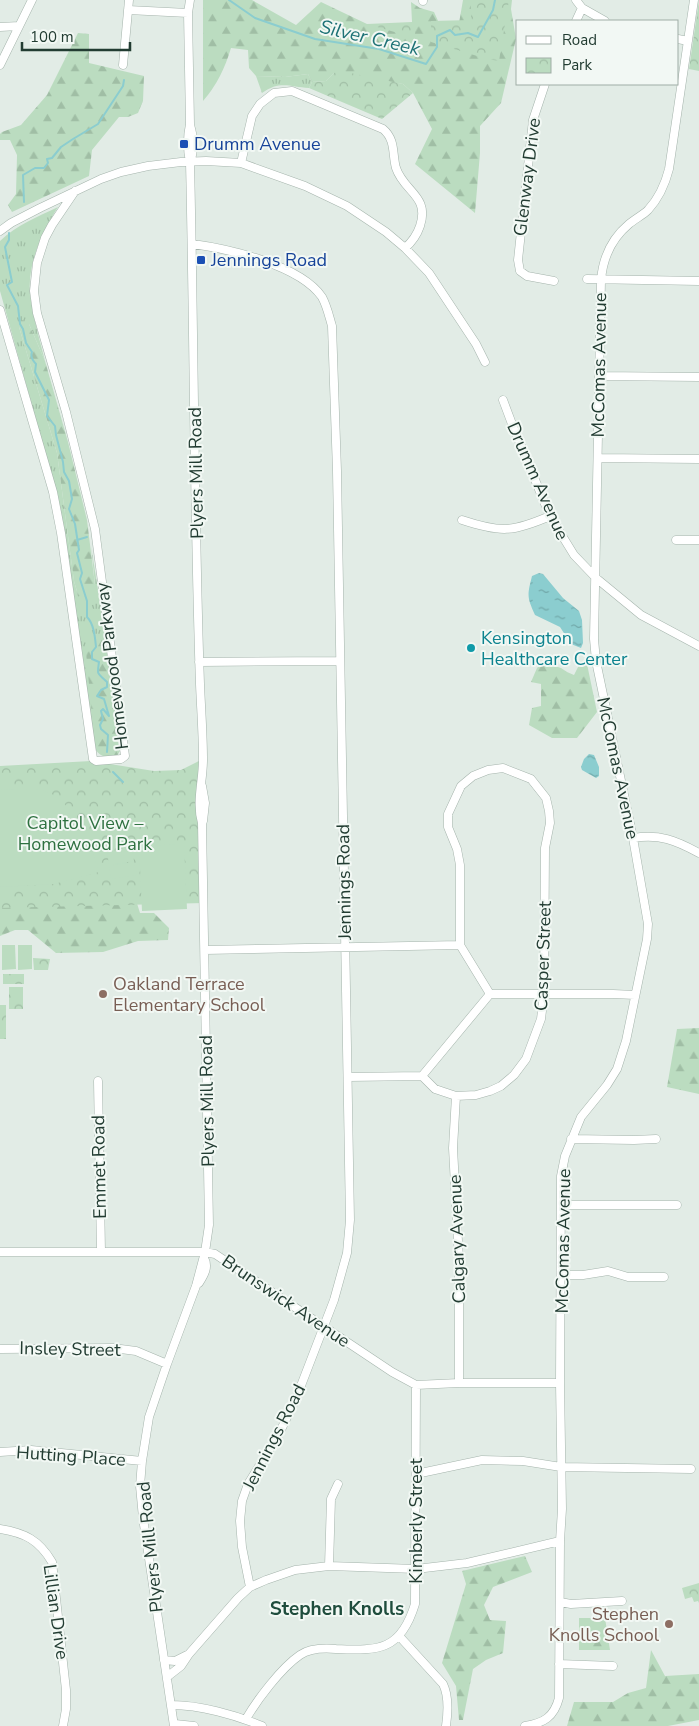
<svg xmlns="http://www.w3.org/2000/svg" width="699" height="1726" viewBox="0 0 699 1726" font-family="'Nunito Sans',sans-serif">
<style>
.grass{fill:url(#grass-tufts)}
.forest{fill:url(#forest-firs)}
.park{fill:url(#park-crowns)}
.garden{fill:#bbdcc0}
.water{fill:url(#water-ripples)}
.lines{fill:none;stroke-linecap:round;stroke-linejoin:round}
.stream{stroke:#8bcdcf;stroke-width:2}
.minor-casing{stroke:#a5b4ac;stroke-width:9}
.minor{stroke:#fff;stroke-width:8}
.transit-dot{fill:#1a4fb4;stroke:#f2f8f4;stroke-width:2}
.culture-dot{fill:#0f9aa8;stroke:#f2f8f4;stroke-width:2}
.education-dot{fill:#8d6e63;stroke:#f2f8f4;stroke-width:2}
.labels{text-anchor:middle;stroke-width:4;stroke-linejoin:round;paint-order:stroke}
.transit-label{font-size:18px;fill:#164399;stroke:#f2f8f4;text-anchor:start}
.street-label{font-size:18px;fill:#223c32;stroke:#f2f8f4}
.culture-label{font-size:18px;fill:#0d838f;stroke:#f2f8f4;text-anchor:start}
.park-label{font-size:18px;fill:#2e7140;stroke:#f2f8f4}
.education-label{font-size:18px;fill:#785e54;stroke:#f2f8f4;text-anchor:start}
.water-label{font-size:19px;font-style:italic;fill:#1e7276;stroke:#f2f8f4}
.neighbourhood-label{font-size:19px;font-weight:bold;fill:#1f4d3d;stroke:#f2f8f4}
</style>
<defs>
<pattern id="grass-tufts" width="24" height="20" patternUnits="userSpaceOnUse" patternTransform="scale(1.25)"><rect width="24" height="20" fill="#bbdcc0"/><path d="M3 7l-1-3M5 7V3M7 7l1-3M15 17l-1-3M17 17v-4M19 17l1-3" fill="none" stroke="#a0bea5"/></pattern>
<pattern id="forest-firs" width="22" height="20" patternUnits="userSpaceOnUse" patternTransform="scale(1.25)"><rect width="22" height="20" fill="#bbdcc0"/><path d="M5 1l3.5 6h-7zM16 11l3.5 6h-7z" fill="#a0bea5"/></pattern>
<pattern id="park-crowns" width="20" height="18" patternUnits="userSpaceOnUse" patternTransform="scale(1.25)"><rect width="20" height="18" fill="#bbdcc0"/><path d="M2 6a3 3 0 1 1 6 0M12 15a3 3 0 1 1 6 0" fill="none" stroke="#a0bea5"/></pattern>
<pattern id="water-ripples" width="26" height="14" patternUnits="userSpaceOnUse" patternTransform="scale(1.25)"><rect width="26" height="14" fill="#8bcdcf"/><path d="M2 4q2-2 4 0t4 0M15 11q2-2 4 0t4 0" fill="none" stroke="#71a8a9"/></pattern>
</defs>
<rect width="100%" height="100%" fill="#e2ece6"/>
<path class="grass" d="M 308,74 L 312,82 L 309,88 C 290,87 280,80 262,93 L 256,76 L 285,77 Z
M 58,207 C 41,234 25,268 31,301 C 34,321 40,341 45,361 L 29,324 L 19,327 L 57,453 L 74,581 L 78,595 L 95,585 L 91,546 L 109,659 L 95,749 L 54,484 L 0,291 L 0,241 C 17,225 37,217 58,207 Z"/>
<path class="forest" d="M 203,0 L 252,0 L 296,25 L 321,2 L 367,24 L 412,22 L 411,2 L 420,8 L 434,12 L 439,23 L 459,23 L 463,0 L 512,0 L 511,9 L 516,39 L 501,103 L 480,126 L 480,153 L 475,213 L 415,164 L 432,129 L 413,93 L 403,84 L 334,73 L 326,81 L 312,82 L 308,74 L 285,77 L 256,76 L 249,68 L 248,50 L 231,48 C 225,68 217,85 203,101 Z
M 78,33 L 89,34 L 89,63 L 144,76 L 143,101 L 138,113 L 128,117 L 119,117 L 92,150 L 89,176 L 12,212 L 8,205 L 16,194 L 17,155 L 10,140 L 0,140 L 0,134 L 2,132 L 21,125 L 47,95 Z
M 22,320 L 29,324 L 45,361 L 68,442 L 87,520 L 95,585 L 92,592 L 82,598 L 78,595 L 74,581 L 57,453 L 19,327 Z
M 101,638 L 109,659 L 121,749 L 117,756 C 106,756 102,759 95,749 L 86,652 Z
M 543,662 L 561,668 L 567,672 L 574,675 L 579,665 L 587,664 L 597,712 L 577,738 L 552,738 L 529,725 L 532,708 L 541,706 L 541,684 L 531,682 L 537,668 Z
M 135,897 L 140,913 L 154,913 L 169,928 L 168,940 L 138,941 L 103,952 L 56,953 L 28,930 L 15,930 L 0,936 L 0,898 Z
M 699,1028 L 699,1094 L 667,1087 L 677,1029 Z
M 525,1556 L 532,1572 L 493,1587 L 484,1605 L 490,1620 L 506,1621 L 503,1653 L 486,1660 L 473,1669 L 463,1720 L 459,1720 L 456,1686 L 442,1663 L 466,1584 L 462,1571 Z
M 579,1618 L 605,1618 L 610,1650 L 579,1650 Z
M 651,1650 L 665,1676 L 699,1674 L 699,1720 L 668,1726 L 567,1726 L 574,1702 L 613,1702 L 628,1693 L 646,1688 Z"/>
<path class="park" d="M 471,0 L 509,0 L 499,61 L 487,59 L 431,42 L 431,21 L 471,20 Z
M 699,0 L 699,71 L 689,69 Z
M 367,24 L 415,24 L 415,38 Z
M 341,71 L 403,84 L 413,93 L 382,119 L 309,88 L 312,82 L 326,81 L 334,73 Z
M 201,760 L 204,903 L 0,908 L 0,766 L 91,761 L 154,771 L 181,770 Z
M 33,958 L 50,959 L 48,970 L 34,970 Z
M 3,974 L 24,974 L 24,984 L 3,984 Z
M 9,987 L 23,987 L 23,1009 L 9,1009 Z
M 0,1005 L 6,1005 L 6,1039 L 0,1039 Z
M 699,1583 L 699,1603 L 698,1601 L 694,1602 L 692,1597 L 685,1599 L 682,1588 Z"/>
<path class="garden" d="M 35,789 C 40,790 46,791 50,793 C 76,806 92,846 99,872 L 54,884 L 0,887 L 0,790 Z
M 184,844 L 187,909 L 142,911 L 139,846 Z
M 132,847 L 134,861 L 109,865 L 107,852 Z
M 134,862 L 137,875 L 111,879 L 109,866 Z
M 2,945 L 15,945 L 16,969 L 2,970 Z
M 18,945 L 32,945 L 32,969 L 18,970 Z"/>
<path class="water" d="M 539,573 L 543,574 L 563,598 L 579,611 L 582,620 L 583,643 L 581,648 L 571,644 L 560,627 L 535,615 C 527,597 527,596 532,576 Z
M 589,754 L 594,755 L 599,767 L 599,776 L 596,778 L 582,770 L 581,767 L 584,759 Z"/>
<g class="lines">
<path class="stream" d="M 229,0 L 255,18 L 315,39 L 379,49 L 426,64 L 437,47 L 437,36 L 450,30 L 455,35 L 468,33 L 478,37 L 493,10 L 495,0
M 24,202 L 23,175 L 35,168 L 44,168 L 48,163 L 47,159 L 52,158 L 61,147 L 73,139 L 98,124 L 123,86 L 124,80
M 9,233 L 9,240 L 5,247 L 12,282 L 7,285 L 18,306 L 20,324 L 23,329 L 26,343 L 32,352 C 30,357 33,361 36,364 L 35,372 L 49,400 L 47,416 L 55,426 L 56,435 L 63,462 L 64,472 L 69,481 L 72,499 L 69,509 L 75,524 L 79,550 L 77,553 L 82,573 L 80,579 L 87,601 L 87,617 C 94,624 95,637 96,647 L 92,652 L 92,659 L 99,662 C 97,676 97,672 107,682 L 107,687 L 101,690 L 97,696 L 104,699 L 109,716 L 103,709 L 101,711 L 103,719 L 100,725 L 101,729 L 108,735 L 107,752
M 77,540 L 87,537
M 113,772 L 123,782"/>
<defs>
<path id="minor" d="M 423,0 L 423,1
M 576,0 L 582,8 L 605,21
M 128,10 L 188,13
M 576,21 L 582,8
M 0,27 L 19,26
M 678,39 L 688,41
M 0,65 L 32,0
M 123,65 L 129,0
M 545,84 L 533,120 L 518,260 L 520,271 L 527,276 L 554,281
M 190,125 C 194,138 195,149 190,162
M 241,163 L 252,116 L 260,104 L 274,93 L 292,91 L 383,129 C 396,140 392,154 396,168 C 404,192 430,196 420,226 C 417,235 412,242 405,248
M 0,231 L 11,223 L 40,208 L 101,179 L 121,172 L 148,166 L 181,162 L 206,161 L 241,163 L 305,186 L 347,206 L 386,232 L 405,248 L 429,273 L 476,344 L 485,362
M 193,244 C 229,249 300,265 322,297 C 327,306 329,316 332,326 L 337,471 L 350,1220 L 347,1253 L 334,1300 L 297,1396 L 279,1434 L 248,1484 L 242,1501 L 240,1521 L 242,1547 L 250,1587
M 587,279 L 699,281
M 0,310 L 53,492 L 61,533 L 93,759 L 96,761 L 121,759 L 125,756 L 95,529 L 66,412 L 37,313 L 34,291 L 37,263 L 45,238 L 52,225 L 75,191
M 599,376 L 699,377
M 503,400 L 512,424 L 550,516 L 574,555 L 596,578 L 641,615 L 699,646
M 598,458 L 699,459
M 462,520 C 501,533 513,532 550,516
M 676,540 L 699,540
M 199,662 L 339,661
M 202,786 L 205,803 L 203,821
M 633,838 C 660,834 675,840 699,853
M 205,950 L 460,945
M 490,994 L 613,994 L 635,995
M 422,1076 L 435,1089 L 456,1096 L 476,1095 L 490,1091 L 501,1086 L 514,1075 L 526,1059 L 541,1019 L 544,994 L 545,848 L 550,823 L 549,811 L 546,798 L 531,779 L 503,768 L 488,770 L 473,776 L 461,786 L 448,814 L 448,827 L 457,849 L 460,865 L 460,945 L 490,994
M 348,1077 L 422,1076 L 490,994
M 98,1081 L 101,1252
M 456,1096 L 453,1148 L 459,1260 L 459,1383
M 571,1139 L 634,1140 L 656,1139
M 562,1205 L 677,1205
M 0,1252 L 205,1252 L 215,1254 L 392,1372 L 416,1385 L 459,1383 L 560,1383
M 562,1275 L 583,1275 L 608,1271 L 628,1277 L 664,1277
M 199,1283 C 204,1275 209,1267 204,1258
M 0,1349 L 113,1348 L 136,1351 L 167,1364
M 0,1452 L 31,1450 L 142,1461
M 416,1474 L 482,1460 L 523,1461 L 561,1467 L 691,1469
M 0,1529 C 25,1533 39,1540 52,1562 L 66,1690 L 66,1709 L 63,1726
M 329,1566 L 331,1499 L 338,1484
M 560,1602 L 571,1604 L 622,1601
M 400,1637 L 443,1684 C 449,1696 448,1712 446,1726
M 164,1660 L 175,1661 L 187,1655
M 559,1664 L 613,1666
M 167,1677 L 181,1666 L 189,1654 L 238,1598 L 250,1587 L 266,1580 L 295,1570 L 329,1566 L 416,1569 L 467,1563 L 560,1541
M 172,1705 C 199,1705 236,1715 262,1726
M 246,1719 C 257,1700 281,1668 300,1655 C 310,1648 324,1648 336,1649 C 380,1651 401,1650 415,1604 L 416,1385
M 175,1724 L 194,1726
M 174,1726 L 143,1518 L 140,1486 L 142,1461 L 149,1417 L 167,1364 L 196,1286 L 205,1252 L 209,1225 L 202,823 C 196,802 203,781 203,760 C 203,734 201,709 200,684 C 194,510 194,336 190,162 C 187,149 187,138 190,124 L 188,13 L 190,0
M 525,1726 C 544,1723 554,1717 559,1698 L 560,1541 L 562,1509 L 560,1383 L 561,1176 L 565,1156 L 581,1117 L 607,1085 L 617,1069 L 626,1041 L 647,939 L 648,924 L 633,838 L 596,661 L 594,639 L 601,280 C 603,257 611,239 629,224 C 635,219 643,215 648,210 C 659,198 665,185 669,169 L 694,0"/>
</defs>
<use href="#minor" class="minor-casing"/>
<use href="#minor" class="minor"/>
</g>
<g class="transit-dot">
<rect x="179" y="139" width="10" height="10" rx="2.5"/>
<rect x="196" y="255" width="10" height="10" rx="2.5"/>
</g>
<circle class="culture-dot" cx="471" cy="648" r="5"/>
<g class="education-dot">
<circle cx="103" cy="994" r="5"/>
<circle cx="669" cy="1624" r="5"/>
</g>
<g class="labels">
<g class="transit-label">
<text x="194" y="150">Drumm Avenue</text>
<text x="211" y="266">Jennings Road</text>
</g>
<g class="street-label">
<text transform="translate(527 177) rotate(-83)" y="6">Glenway Drive</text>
<text transform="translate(599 365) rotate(-89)" y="6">McComas Avenue</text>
<text transform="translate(196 473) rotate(-91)" y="6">Plyers Mill Road</text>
<text transform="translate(538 481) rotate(66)" y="6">Drumm Avenue</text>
<text transform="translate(112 666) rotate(-97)" y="6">Homewood Parkway</text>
<text transform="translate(618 768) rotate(78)" y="6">McComas Avenue</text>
<text transform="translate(344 882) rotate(-91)" y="6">Jennings Road</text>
<text transform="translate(543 956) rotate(-88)" y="6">Casper Street</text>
<text transform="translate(207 1101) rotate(-91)" y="6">Plyers Mill Road</text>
<text transform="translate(99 1167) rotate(-91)" y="6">Emmet Road</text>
<text transform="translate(457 1239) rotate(-92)" y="6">Calgary Avenue</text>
<text transform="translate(563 1241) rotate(-89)" y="6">McComas Avenue</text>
<text transform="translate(286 1301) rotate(34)" y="6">Brunswick Avenue</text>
<text transform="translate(70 1349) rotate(1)" y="6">Insley Street</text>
<text transform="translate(274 1437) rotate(-63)" y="6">Jennings Road</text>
<text transform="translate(71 1456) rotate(4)" y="6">Hutting Place</text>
<text transform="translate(416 1521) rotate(-90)" y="6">Kimberly Street</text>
<text transform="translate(150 1547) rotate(-96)" y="6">Plyers Mill Road</text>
<text transform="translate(56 1612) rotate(82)" y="6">Lillian Drive</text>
</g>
<g class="culture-label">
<text x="481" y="644">Kensington<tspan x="481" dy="21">Healthcare Center</tspan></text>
</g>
<g class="park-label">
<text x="85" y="829">Capitol View –<tspan x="85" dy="21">Homewood Park</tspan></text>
</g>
<g class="education-label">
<text x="113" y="990">Oakland Terrace<tspan x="113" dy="21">Elementary School</tspan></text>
<text x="659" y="1620" text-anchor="end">Stephen<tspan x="659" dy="21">Knolls School</tspan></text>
</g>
<g class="water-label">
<text transform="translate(370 37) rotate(13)" y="7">Silver Creek</text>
</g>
<g class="neighbourhood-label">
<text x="337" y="1615">Stephen Knolls</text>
</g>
</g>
<rect x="516" y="20" width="162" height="65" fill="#f2f8f4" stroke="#9fada6"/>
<rect x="526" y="36" width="25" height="8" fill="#ffffff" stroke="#9fada6"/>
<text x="562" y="45" font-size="15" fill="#223c32">Road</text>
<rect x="526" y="58" width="25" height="15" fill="url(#park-crowns)" stroke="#9fada6"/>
<text x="562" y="70" font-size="15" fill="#223c32">Park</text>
<path d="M22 42v8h108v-8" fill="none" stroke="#223c32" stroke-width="2.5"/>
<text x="30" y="42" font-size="15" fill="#223c32" stroke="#f2f8f4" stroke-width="4" paint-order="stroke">100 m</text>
</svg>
